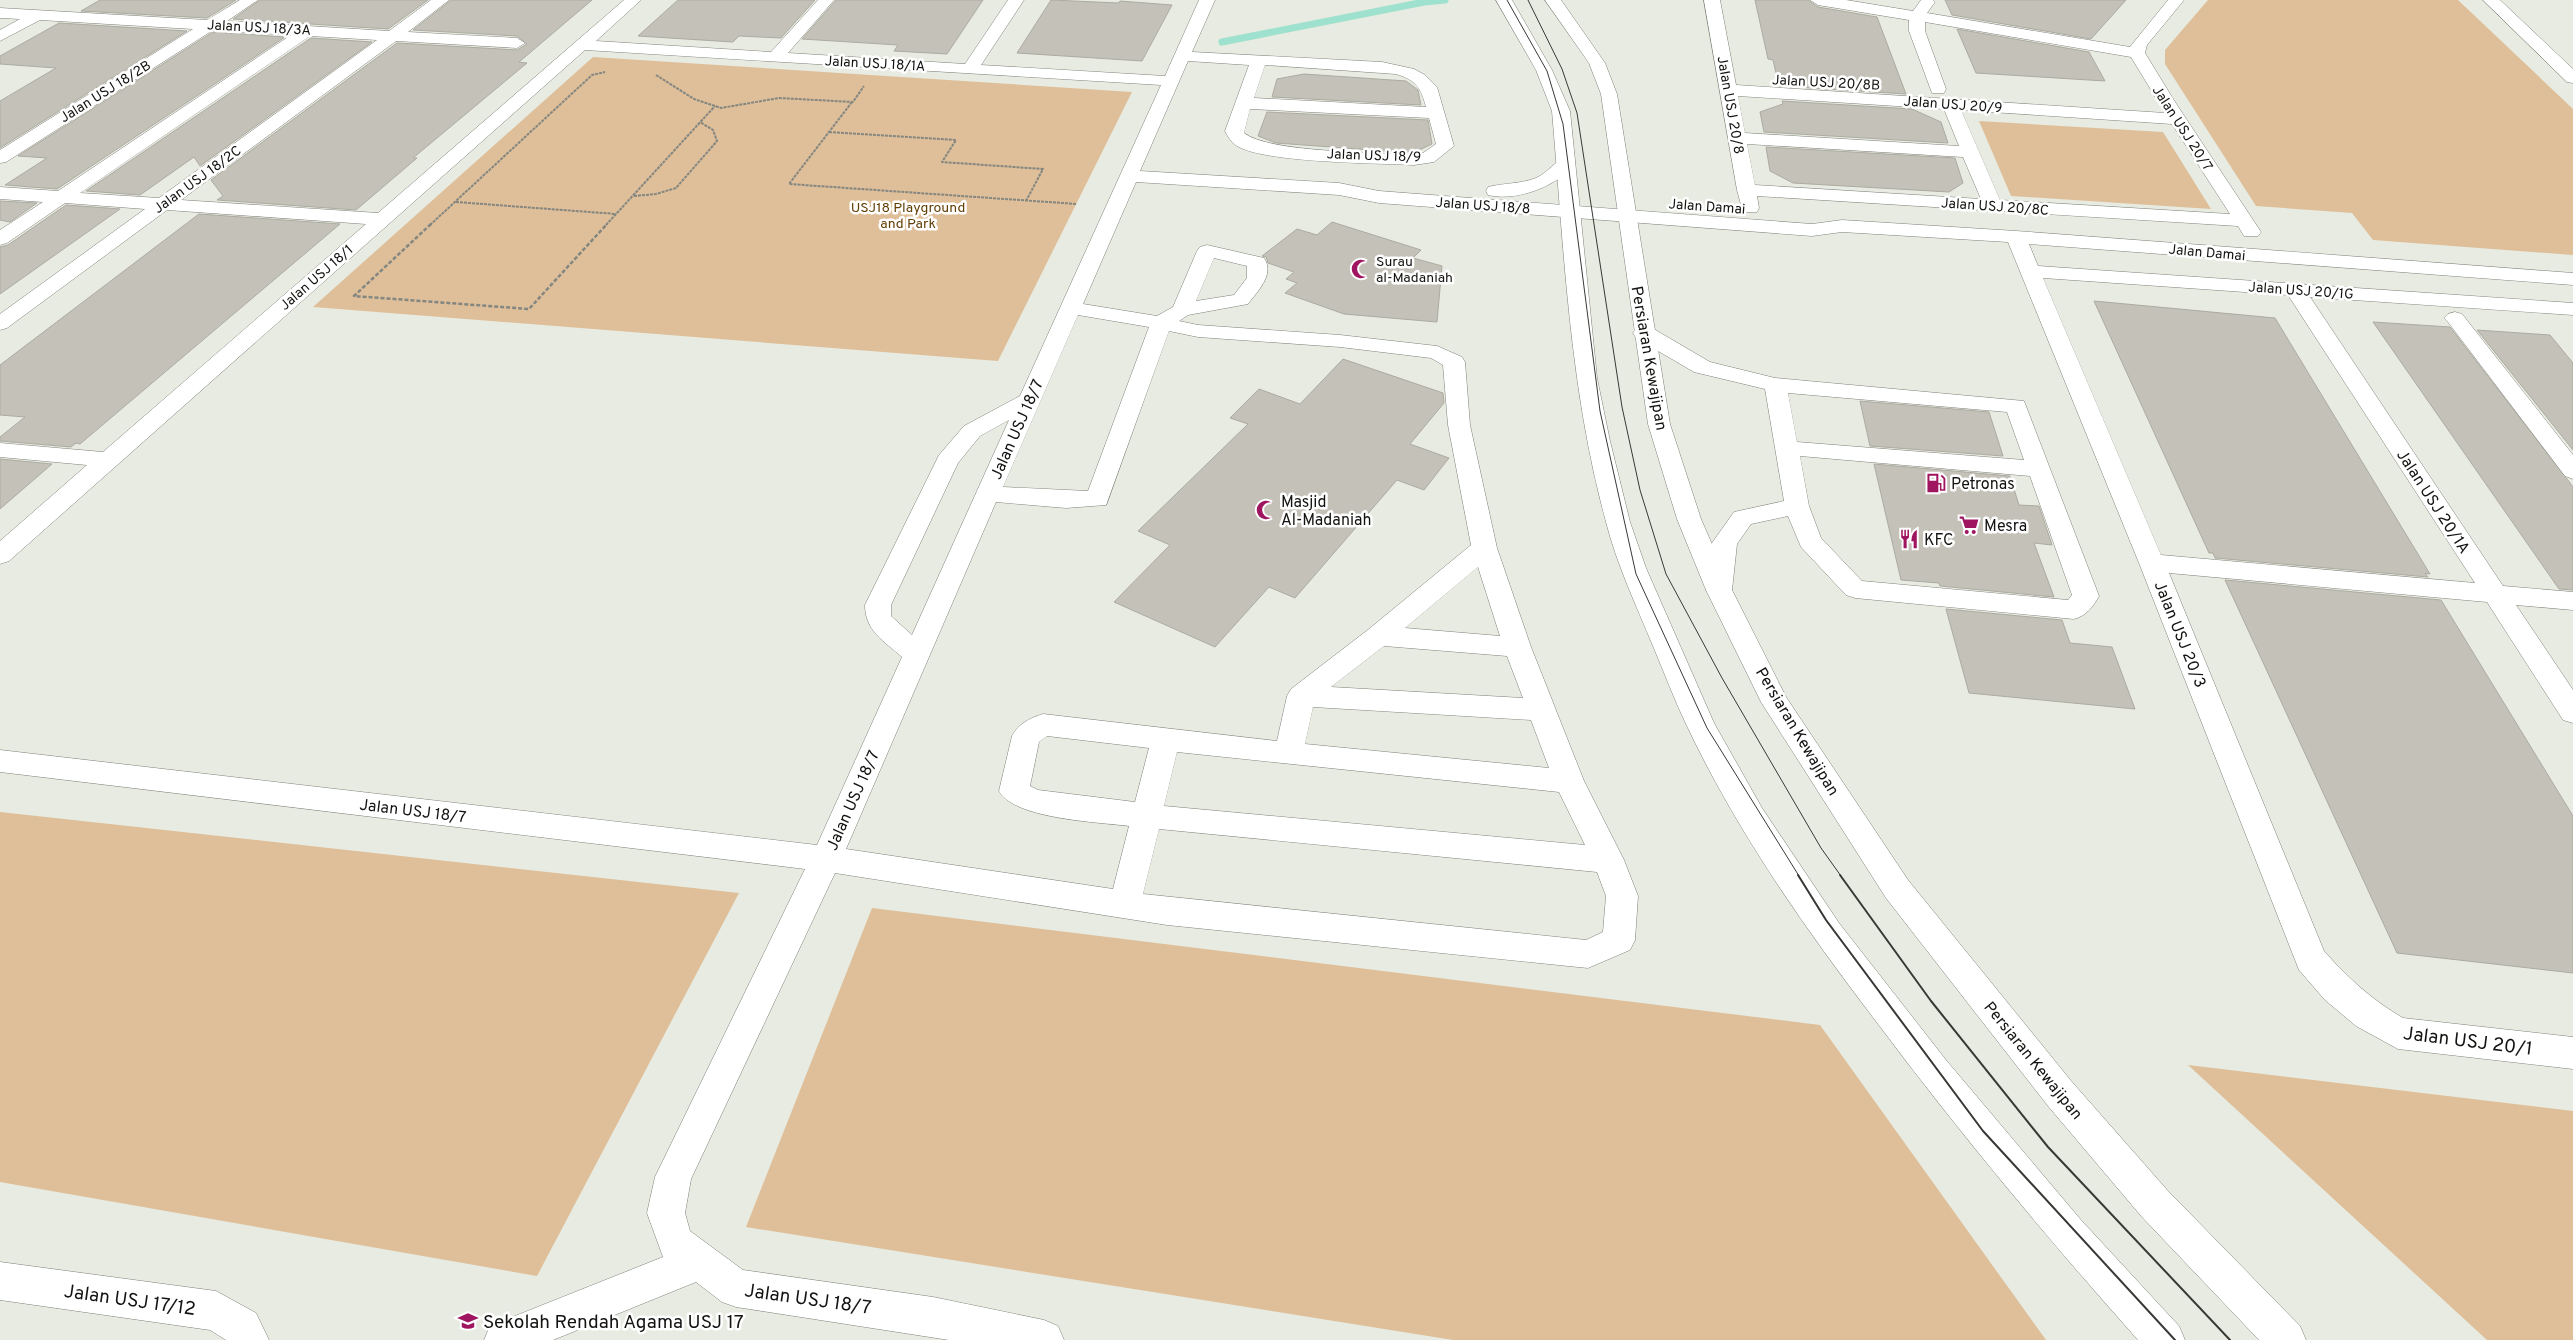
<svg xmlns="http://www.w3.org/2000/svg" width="2573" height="1340" viewBox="0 0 2573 1340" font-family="Overpass,sans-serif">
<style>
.green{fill:#dfbf99}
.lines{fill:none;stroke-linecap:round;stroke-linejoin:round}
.stream{stroke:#9ee1ce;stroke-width:7}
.building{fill:#c4c2b8;stroke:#acaaa1}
.minor-casing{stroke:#7e8279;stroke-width:1}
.major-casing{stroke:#7e8279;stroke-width:1}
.path-far1{stroke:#848680;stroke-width:2;stroke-dasharray:3 1;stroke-linecap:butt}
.path{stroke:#848680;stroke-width:2.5;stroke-dasharray:4 2;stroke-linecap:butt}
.minor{fill:#fff;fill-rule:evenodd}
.major{fill:#fff;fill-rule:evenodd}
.tram-far1{stroke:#383935;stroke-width:1}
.tram{stroke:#383935;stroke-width:2}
.labels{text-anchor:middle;stroke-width:5;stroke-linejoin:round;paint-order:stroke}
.far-street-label{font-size:14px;fill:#131411;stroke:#fff}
.far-park-label{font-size:14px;fill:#613e04;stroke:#fff}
.far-poi-label{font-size:14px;fill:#131411;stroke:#fff;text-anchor:start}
.street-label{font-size:16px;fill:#131411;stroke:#fff}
.poi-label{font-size:16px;fill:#131411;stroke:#fff;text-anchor:start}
.near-street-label{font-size:19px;fill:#131411;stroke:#fff}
.near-poi-label{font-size:19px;fill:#131411;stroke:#fff;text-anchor:start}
</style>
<rect width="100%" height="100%" fill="#e7ebe1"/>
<path class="green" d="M 2208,0 L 2458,0 L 2573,109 L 2573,255 L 2373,240 L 2352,213 L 2256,206 L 2165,64 L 2165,50 Z
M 593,57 L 1132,92 L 998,361 L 313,307 Z
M 1979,121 L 2163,132 L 2211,209 L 2011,196 Z
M 0,812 L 739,893 L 537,1276 L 0,1182 Z
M 872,908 L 1820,1025 L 2046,1340 L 1453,1340 L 746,1227 Z
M 2188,1065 L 2573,1111 L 2573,1340 L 2487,1340 Z"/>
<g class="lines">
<path class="stream" d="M 1222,42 L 1424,2 L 1445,0"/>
</g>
<path class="building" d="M 100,0 L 236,0 L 207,18 L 81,11 Z
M 260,0 L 428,0 L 388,29 L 233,19 Z
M 451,0 L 592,0 L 519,62 L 527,63 L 413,158 L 417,158 L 356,210 L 217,200 L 223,196 L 211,180 L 397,43 L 517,50 L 527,44 L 517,36 L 413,30 Z
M 678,0 L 815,0 L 781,38 L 739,36 L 733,42 L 638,36 Z
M 836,0 L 983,0 L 947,54 L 894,51 L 898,45 L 802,39 Z
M 1051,0 L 1119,3 L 1120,1 L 1172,5 L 1142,61 L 1017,53 Z
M 1755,0 L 1808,0 L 1818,7 L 1877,17 L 1906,94 L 1779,86 L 1773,60 L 1768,59 Z
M 1945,0 L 2126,0 L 2091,39 L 1952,15 Z
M 59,23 L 187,31 L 0,148 L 0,101 L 56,68 L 0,64 L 0,56 Z
M 1957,29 L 2089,52 L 2105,81 L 1976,73 Z
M 213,32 L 285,37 L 57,189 L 5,185 L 47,158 L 18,156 Z
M 311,38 L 372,42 L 200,166 L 194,157 L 140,195 L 86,191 Z
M 1304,74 L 1406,81 L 1418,90 L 1421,105 L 1272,97 L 1277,79 Z
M 1782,101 L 1912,109 L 1941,122 L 1948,143 L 1764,132 L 1760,112 L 1783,104 Z
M 1267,112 L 1428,120 L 1432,144 L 1413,153 L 1276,143 L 1258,136 Z
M 1766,147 L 1955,158 L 1963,183 L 1949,192 L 1793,183 L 1770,171 Z
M 0,201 L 37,203 L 10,222 L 0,220 Z
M 66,205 L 120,209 L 0,294 L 0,247 L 8,245 Z
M 199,214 L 340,224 L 80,444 L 76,443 L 71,447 L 0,441 L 0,437 L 25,417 L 0,415 L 0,365 Z
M 1332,222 L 1421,250 L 1413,258 L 1442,266 L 1437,322 L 1344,314 L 1285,293 L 1297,283 L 1286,279 L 1294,272 L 1268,263 L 1266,257 L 1262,256 L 1297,229 L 1317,235 Z
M 2094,301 L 2275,318 L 2430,574 L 2425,573 L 2428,577 L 2215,558 L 2213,553 L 2209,553 Z
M 2373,322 L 2450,327 L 2567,479 L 2573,487 L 2573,590 L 2559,589 Z
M 2477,330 L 2550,335 L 2573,363 L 2573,450 Z
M 1343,359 L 1443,393 L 1444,403 L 1410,444 L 1449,458 L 1424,490 L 1397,480 L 1295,598 L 1269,587 L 1215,647 L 1114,602 L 1170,545 L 1138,531 L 1248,424 L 1230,418 L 1259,389 L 1300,404 Z
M 1860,401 L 1989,412 L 2003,456 L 1870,446 Z
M 0,459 L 52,464 L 0,509 Z
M 1874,464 L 2010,476 L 2019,505 L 2039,506 L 2052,545 L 2034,543 L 2054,597 L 1940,586 L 1939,583 L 1901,580 Z
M 2225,580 L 2441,600 L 2573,816 L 2573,973 L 2397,953 Z
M 1946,609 L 2062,620 L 2070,643 L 2112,647 L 2135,709 L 1969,693 Z"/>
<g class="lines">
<defs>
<path id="minor" d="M 240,0 L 258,0 L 227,21 L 389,31 L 431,0 L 449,0 L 408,32 L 517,38 L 525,43 L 517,48 L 396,41 L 181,200 L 378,213 L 624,0 L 641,0 L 596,41 L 771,52 L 818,0 L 834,0 L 788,53 L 965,64 L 1008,0 L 1024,0 L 981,65 L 1165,76 L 1199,0 L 1215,0 L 1192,52 L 1382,62 L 1414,69 L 1425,75 L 1437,87 L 1454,146 L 1434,162 L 1414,165 C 1377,163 1265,163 1237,146 C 1231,142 1228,137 1225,131 L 1249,65 L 1188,61 L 1140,171 L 1339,183 L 1379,191 L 1812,224 L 1842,220 L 2016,231 L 2573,273 L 2573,285 L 2029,244 L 2038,266 L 2573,303 L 2573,315 L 2310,297 L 2503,586 L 2573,592 L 2573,610 L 2516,605 L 2573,690 L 2573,723 L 2563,720 L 2487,602 L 2169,573 L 2324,951 C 2348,978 2372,1000 2403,1018 L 2573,1037 L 2573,1069 L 2398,1049 L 2356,1026 L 2325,1000 L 2299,970 L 2139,563 L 2008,242 L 1842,232 L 1812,236 L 1379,203 L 1339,195 L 1136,182 L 1083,304 L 1157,316 L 1173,307 L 1197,251 L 1200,247 L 1207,245 L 1264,258 C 1275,274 1258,291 1248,304 L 1188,315 L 1179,321 L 1198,325 L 1340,335 L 1437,346 L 1462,357 L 1465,362 L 1470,425 L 1497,548 L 1531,647 L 1584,781 L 1624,860 L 1638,896 L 1635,940 L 1630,950 L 1588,968 L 1167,925 L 835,873 L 691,1179 L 685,1213 L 690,1231 L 743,1270 L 933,1297 L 1044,1320 L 1058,1326 L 1064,1340 L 949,1340 L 736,1307 L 722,1302 L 696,1282 L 553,1340 L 484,1340 L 490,1326 L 663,1257 L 647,1213 L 655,1177 L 805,869 L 0,772 L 0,750 L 817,845 L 902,657 C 884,641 865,631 865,605 L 939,455 L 964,426 L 1020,396 L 1161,85 L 585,50 L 9,561 L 0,564 L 0,541 L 87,465 L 0,457 L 0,443 L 103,452 L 366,224 L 167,210 L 7,328 L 0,330 L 0,314 L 145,209 L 65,203 L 7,243 L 0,245 L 0,230 L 43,202 L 0,199 L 0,187 L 58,191 L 291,35 L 213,30 L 6,162 L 0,163 L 0,150 L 193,29 L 40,20 L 0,41 L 0,30 L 20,19 L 0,18 L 0,8 L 207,20 ZM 310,36 L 377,40 L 159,198 L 80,193 ZM 1265,65 L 1396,74 C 1416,80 1421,88 1426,107 L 1254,98 ZM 1250,109 L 1429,118 L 1436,144 L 1423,153 L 1414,155 C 1378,152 1269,153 1244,133 ZM 1214,258 L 1247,266 L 1247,278 L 1234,295 L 1196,301 ZM 2043,278 L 2288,295 L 2475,583 L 2161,555 ZM 1078,315 L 1149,327 L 1088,491 L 1003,487 ZM 1169,331 L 1198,337 L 1340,347 L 1431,358 L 1443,365 L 1448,425 L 1471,545 L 1369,629 L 1291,689 L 1287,696 L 1277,741 L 1043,714 C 1030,718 1018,724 1012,736 L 999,791 C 1014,819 1098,822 1129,826 L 1113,889 L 846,849 L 996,502 L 1066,508 L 1106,505 ZM 1009,420 L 912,635 L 891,616 L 891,605 L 958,463 L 980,436 ZM 1478,567 L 1500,636 L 1405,628 ZM 1384,646 L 1507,656 L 1523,698 L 1331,687 ZM 1313,707 L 1531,720 L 1549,768 L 1305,744 ZM 1047,736 L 1149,748 L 1135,802 L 1038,790 L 1030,786 L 1039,742 ZM 1177,752 L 1559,792 L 1585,845 L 1164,806 ZM 1159,829 L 1597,872 L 1606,896 L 1603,932 L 1586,940 L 1143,894 Z
M 1704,0 L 1720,0 L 1736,85 L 2165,113 L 2131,57 L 1925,22 L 1925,31 L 1946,89 L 1944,93 L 1932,93 L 1909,31 L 1909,20 L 1818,5 L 1810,0 L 1846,0 L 1913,11 L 1921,0 L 1933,0 L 1935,2 L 1927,13 L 2130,47 L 2168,0 L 2184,0 L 2147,45 L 2145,53 L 2175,102 L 2261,232 L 2258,236 L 2244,236 L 2238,226 L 1757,196 L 1759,208 L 1757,212 L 1743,212 L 1737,190 ZM 1738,96 L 1944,109 L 1959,146 L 1745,133 ZM 1961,110 L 2172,124 L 2230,214 L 2000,200 ZM 1747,144 L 1963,157 L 1981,199 L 1755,185 Z
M 2483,0 L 2500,0 L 2573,69 L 2573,83 L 2567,82 Z
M 1566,158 L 1572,159 L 1575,163 C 1559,186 1516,202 1488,195 L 1486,191 L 1488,187 C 1504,183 1521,184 1536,178 C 1548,173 1555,160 1566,158 Z
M 2455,312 L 2462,314 L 2573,455 L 2573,479 L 2565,476 L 2448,322 L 2444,318 L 2448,314 Z
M 1644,327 L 1652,328 L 1710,362 L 1775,378 L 2024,401 L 2099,596 C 2093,607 2086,616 2074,619 L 1855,598 L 1846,595 L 1801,547 L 1788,516 L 1751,524 L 1737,544 L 1732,590 L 1728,596 L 1719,599 L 1710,596 L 1706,590 L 1712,543 L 1734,512 L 1784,501 L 1765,389 L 1694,372 L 1636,338 L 1633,333 L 1636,328 ZM 1788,393 L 2007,412 L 2024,460 L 1797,442 ZM 1800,456 L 2030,476 L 2072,595 L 2068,600 L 1862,581 L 1821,538 L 1809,506 Z
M 0,1262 L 216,1291 L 256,1313 L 269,1340 L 226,1340 L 210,1330 L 0,1300 Z"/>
<path id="major" d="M 1496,0 L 1512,0 L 1552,70 L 1570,111 L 1597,378 L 1610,441 L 1630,522 L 1646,568 L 1714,723 L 1762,808 L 1839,923 L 1946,1060 L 2081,1220 L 2179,1326 L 2185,1340 L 2138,1340 C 2046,1237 1958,1131 1875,1020 C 1804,927 1736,830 1686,724 C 1674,699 1664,672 1653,646 C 1636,605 1617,565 1606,522 C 1569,387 1564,249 1552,111 L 1536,70 Z
M 1545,0 L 1561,0 L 1605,63 L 1617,94 L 1670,424 L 1701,519 L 1732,590 L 1786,697 L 1908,880 L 2072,1082 L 2168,1191 L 2300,1326 L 2306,1340 L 2259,1340 L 2142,1217 L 2048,1106 L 1886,898 L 1761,702 L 1706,590 L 1677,519 L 1648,424 L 1601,94 L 1589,63 Z"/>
</defs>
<use href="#minor" class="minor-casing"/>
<use href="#major" class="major-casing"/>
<path class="path-far1" d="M 656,75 L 694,99 L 721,108 L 779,98 L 853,102 L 864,86
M 852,102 L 789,184 L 1077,204
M 829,132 L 956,140 L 942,162 L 1043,169 L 1026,201
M 634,196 L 656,194 L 676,188 L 717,141 L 713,130 L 700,122
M 456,202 L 616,214
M 430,225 L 592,75 L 605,72
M 606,225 L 715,106"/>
<path class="path" d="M 431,224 L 354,296 L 529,309 L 607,224"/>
<use href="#minor" class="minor"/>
<use href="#major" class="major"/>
<path class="tram-far1" d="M 1507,0 L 1547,71 L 1563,124 L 1600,411 L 1636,574 L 1707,728 L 1799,876
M 1528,0 L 1562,69 L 1577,113 L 1622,407 L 1640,490 L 1666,574 L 1722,678 L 1821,848 L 1841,876"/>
<path class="tram" d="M 1798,875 L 1826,920 L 1983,1131 L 2175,1340
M 1840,875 L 1931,1001 L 2048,1147 L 2230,1340"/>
</g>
<defs>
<symbol id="mosque-bare" viewBox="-9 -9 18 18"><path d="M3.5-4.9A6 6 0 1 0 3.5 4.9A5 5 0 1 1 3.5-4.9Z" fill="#a01560" stroke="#fff" stroke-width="2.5" paint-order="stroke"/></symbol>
<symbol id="fuel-bare" viewBox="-9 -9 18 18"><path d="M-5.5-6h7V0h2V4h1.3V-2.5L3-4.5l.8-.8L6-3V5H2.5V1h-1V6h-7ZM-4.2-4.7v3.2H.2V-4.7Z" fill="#a01560" stroke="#fff" stroke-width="2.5" paint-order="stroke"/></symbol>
<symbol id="supermarket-bare" viewBox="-9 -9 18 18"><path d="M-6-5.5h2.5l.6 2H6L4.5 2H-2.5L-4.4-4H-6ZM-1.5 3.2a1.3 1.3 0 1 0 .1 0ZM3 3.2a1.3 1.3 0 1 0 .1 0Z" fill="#a01560" stroke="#fff" stroke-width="2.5" paint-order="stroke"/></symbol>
<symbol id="restaurant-bare" viewBox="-9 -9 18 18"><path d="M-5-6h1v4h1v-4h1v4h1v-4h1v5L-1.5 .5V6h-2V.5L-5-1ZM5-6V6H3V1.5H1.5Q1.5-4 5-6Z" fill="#a01560" stroke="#fff" stroke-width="2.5" paint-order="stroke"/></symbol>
<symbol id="school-bare" viewBox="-9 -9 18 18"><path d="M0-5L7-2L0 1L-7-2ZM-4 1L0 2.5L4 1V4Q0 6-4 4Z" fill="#a01560" stroke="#fff" stroke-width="2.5" paint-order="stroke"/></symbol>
</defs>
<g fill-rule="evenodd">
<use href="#mosque-bare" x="1347" y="255" width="28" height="28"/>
<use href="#fuel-bare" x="1922" y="469" width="28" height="28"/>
<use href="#mosque-bare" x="1252" y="496" width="28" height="28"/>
<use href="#supermarket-bare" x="1955" y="511" width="28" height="28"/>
<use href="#restaurant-bare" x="1895" y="525" width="28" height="28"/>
<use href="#school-bare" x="454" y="1307" width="28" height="28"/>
</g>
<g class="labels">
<g class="far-street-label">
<text transform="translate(259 27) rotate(3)" y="5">Jalan USJ 18/3A</text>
<text transform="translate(875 63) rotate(3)" y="5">Jalan USJ 18/1A</text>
<text transform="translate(1826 82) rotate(3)" y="5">Jalan USJ 20/8B</text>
<text transform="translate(105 91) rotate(-32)" y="5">Jalan USJ 18/2B</text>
<text transform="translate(1953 104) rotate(4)" y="5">Jalan USJ 20/9</text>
<text transform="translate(1731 105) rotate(80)" y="5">Jalan USJ 20/8</text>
<text transform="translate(2183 128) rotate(57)" y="5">Jalan USJ 20/7</text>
<text transform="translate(1374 155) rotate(2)" y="5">Jalan USJ 18/9</text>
<text transform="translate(197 179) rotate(-36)" y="5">Jalan USJ 18/2C</text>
<text transform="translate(1483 205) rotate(4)" y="5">Jalan USJ 18/8</text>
<text transform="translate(1707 206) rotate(4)" y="5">Jalan Damai</text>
<text transform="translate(1995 206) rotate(4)" y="5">Jalan USJ 20/8C</text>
<text transform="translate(2207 252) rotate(5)" y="5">Jalan Damai</text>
<text transform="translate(316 277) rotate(-41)" y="5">Jalan USJ 18/1</text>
<text transform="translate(2301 290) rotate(4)" y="5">Jalan USJ 20/1G</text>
</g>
<g class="far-park-label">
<text x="908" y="212">USJ18 Playground<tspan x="908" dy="16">and Park</tspan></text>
</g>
<g class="far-poi-label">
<text x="1376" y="266">Surau<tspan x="1376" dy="16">al-Madaniah</tspan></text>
</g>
<g class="street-label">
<text transform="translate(1650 358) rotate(80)" y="6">Persiaran Kewajipan</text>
<text transform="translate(1016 429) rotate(-66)" y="6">Jalan USJ 18/7</text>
<text transform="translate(2434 501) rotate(57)" y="6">Jalan USJ 20/1A</text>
<text transform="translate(2181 634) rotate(68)" y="6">Jalan USJ 20/3</text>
<text transform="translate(1798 731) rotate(59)" y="6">Persiaran Kewajipan</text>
<text transform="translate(852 800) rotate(-66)" y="6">Jalan USJ 18/7</text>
<text transform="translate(413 810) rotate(7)" y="6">Jalan USJ 18/7</text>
<text transform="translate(2034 1060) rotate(51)" y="6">Persiaran Kewajipan</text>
</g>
<g class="poi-label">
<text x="1951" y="489">Petronas</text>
<text x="1281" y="507">Masjid<tspan x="1281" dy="18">Al-Madaniah</tspan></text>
<text x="1984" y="531">Mesra</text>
<text x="1924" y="545">KFC</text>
</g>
<g class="near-street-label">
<text transform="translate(2468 1040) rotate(7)" y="7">Jalan USJ 20/1</text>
<text transform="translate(808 1298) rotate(8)" y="7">Jalan USJ 18/7</text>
<text transform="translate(130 1299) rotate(8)" y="7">Jalan USJ 17/12</text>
</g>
<g class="near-poi-label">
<text x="483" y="1328">Sekolah Rendah Agama USJ 17</text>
</g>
</g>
</svg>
